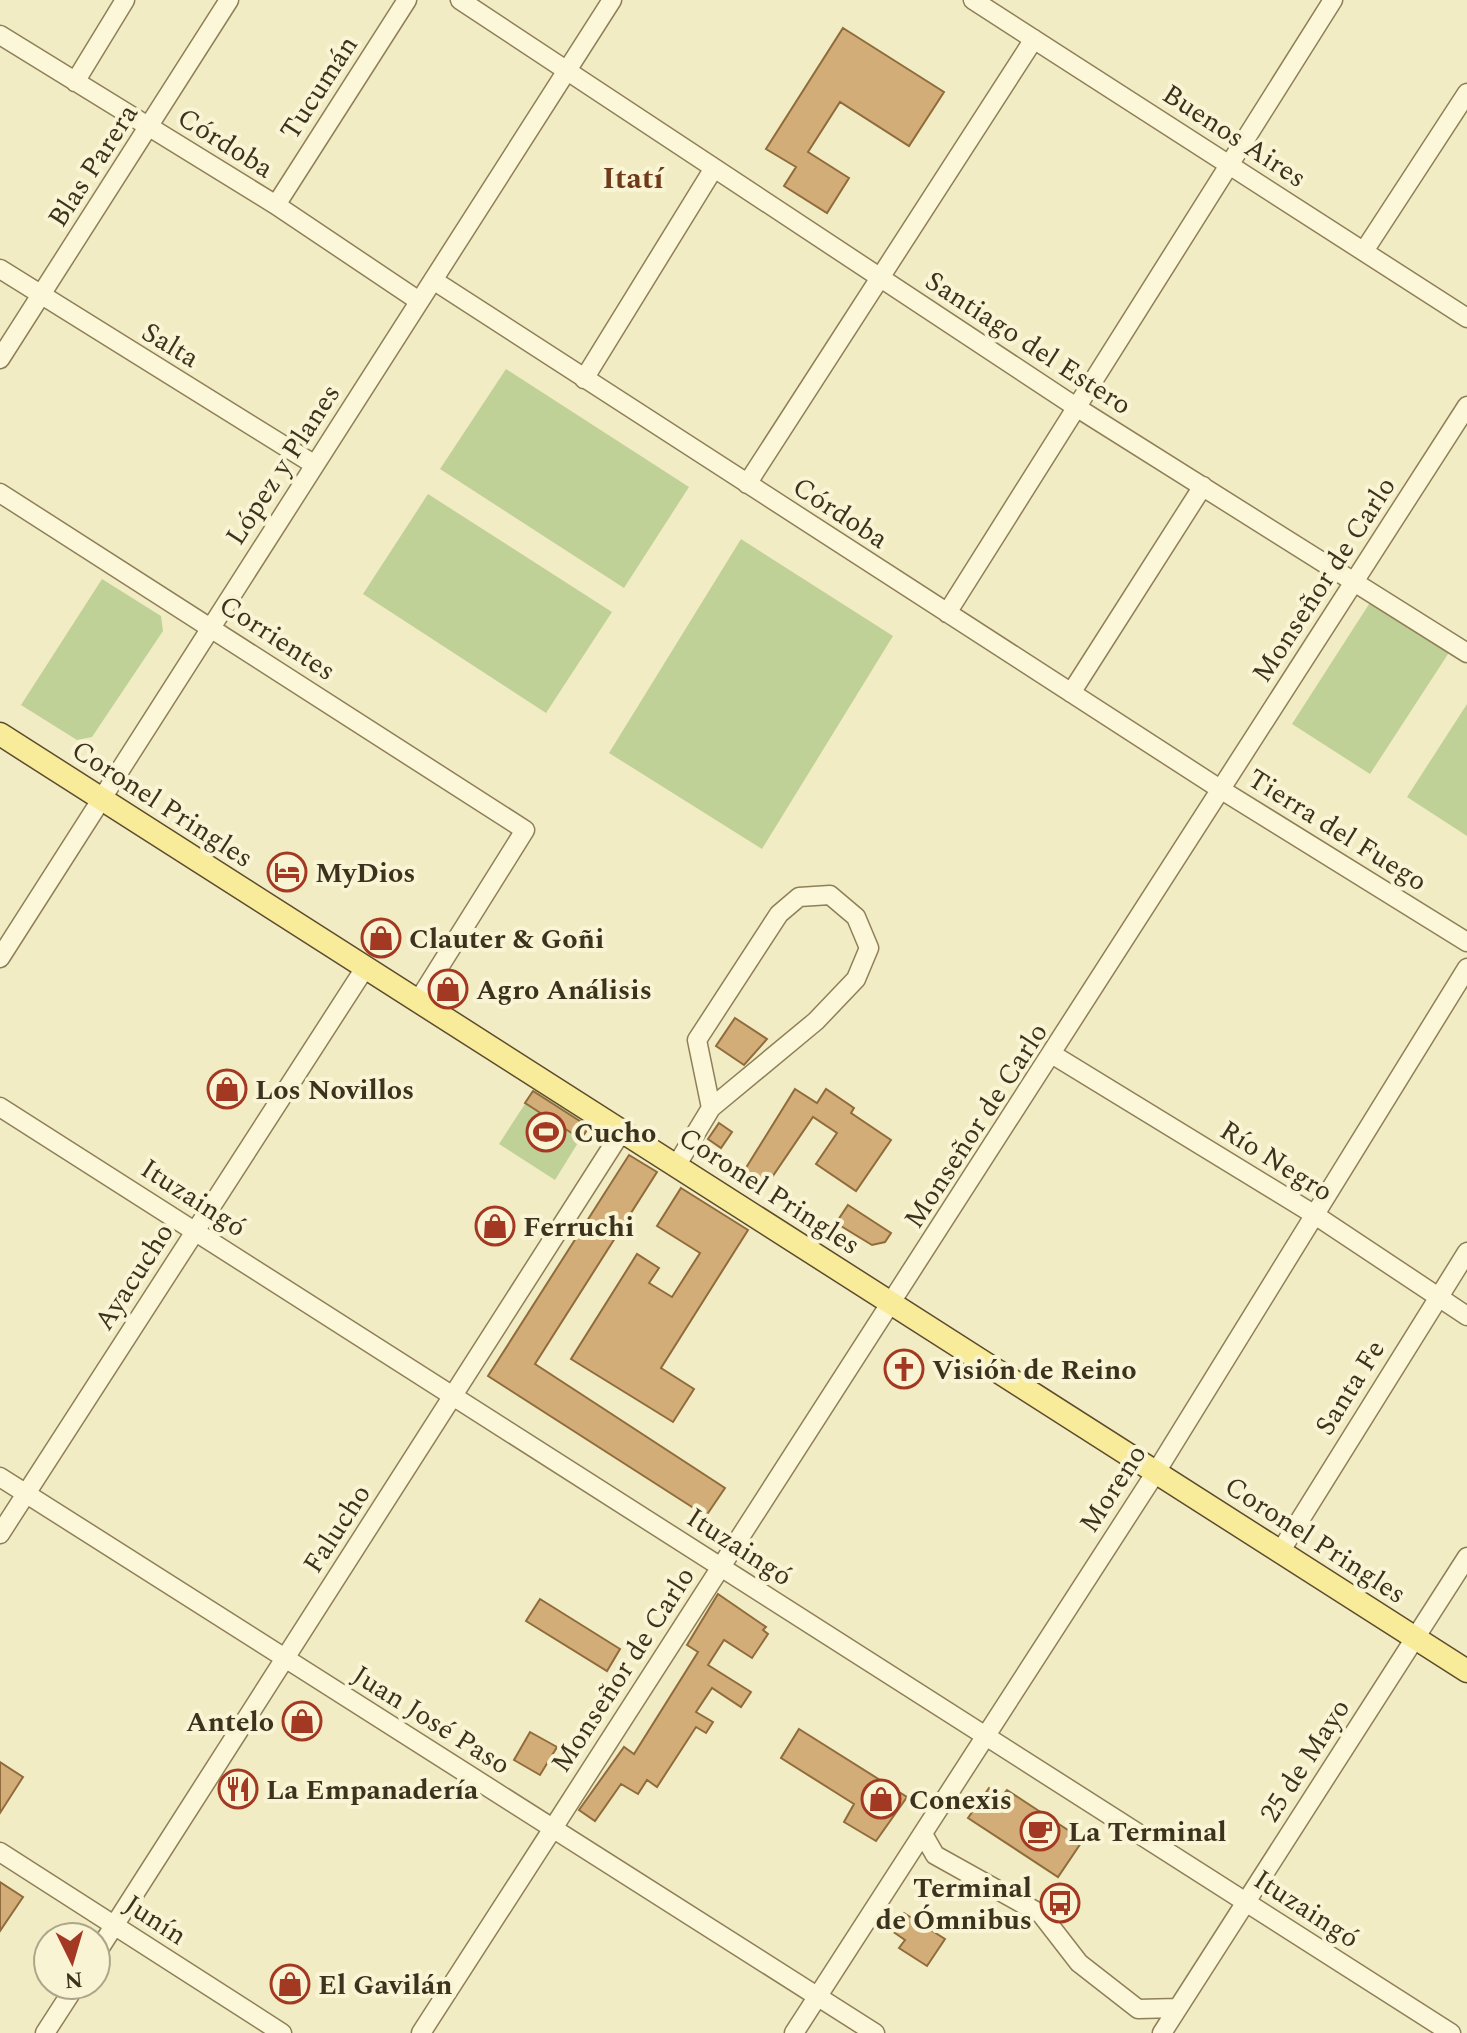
<svg xmlns="http://www.w3.org/2000/svg" width="1467" height="2033" viewBox="0 0 1467 2033" font-family="Spectral,serif">
<style>
.green{fill:#c0d197}
.building{fill:#d3ad77;stroke:#906c3c;stroke-width:2}
.lines{fill:none;stroke-linecap:round;stroke-linejoin:round}
.minor-casing{stroke:#8f7f58;stroke-width:21}
.major-casing{stroke:#5c4b2d;stroke-width:25}
.minor{stroke:#fcf7d8;stroke-width:18}
.major{stroke:#f8eb99;stroke-width:22}
.labels{text-anchor:middle;stroke-width:8;stroke-linejoin:round;paint-order:stroke}
.street-label{font-size:28px;fill:#3d321e;stroke:#f9f4d4}
.poi-label{font-size:28px;font-weight:bold;fill:#3d321e;stroke:#f9f4d4;text-anchor:start}
.neighbourhood-label{font-size:30px;font-weight:bold;fill:#6e3a19;stroke:#f9f4d4}
</style>
<rect width="100%" height="100%" fill="#f2ecc4"/>
<path class="green" d="M 506,369 L 689,487 L 624,588 L 440,469 Z
M 428,494 L 612,612 L 546,713 L 363,594 Z
M 741,539 L 893,636 L 762,849 L 609,753 Z
M 102,579 L 161,616 L 163,631 L 92,737 L 77,740 L 21,705 Z
M 1371,601 L 1450,651 L 1370,774 L 1292,724 Z
M 1467,704 L 1467,836 L 1407,797 Z
M 534,1090 L 589,1125 L 555,1180 L 499,1144 Z"/>
<path class="building" d="M 843,28 L 944,92 L 909,146 L 840,102 L 808,152 L 849,178 L 827,213 L 784,186 L 796,167 L 766,149 Z
M 735,1018 L 767,1039 L 744,1065 L 716,1046 Z
M 795,1089 L 817,1103 L 826,1089 L 854,1108 L 851,1113 L 891,1140 L 856,1191 L 816,1164 L 837,1133 L 813,1117 L 766,1186 L 744,1171 Z
M 533,1091 L 589,1127 L 581,1139 L 525,1103 Z
M 719,1123 L 732,1132 L 721,1148 L 708,1139 Z
M 629,1155 L 657,1172 L 535,1364 L 725,1488 L 706,1516 L 488,1376 Z
M 681,1188 L 748,1230 L 661,1368 L 694,1389 L 673,1422 L 571,1359 L 637,1254 L 659,1268 L 649,1283 L 672,1297 L 700,1253 L 657,1226 Z
M 848,1205 L 891,1233 L 885,1242 L 872,1245 L 836,1223 Z
M 718,1594 L 766,1627 L 763,1630 L 768,1634 L 752,1658 L 724,1640 L 708,1665 L 751,1692 L 741,1707 L 712,1688 L 696,1712 L 713,1722 L 706,1733 L 696,1727 L 657,1787 L 647,1780 L 638,1794 L 621,1784 L 595,1821 L 579,1810 L 624,1747 L 634,1754 L 698,1652 L 687,1645 Z
M 540,1599 L 620,1649 L 607,1671 L 526,1621 Z
M 799,1729 L 907,1797 L 876,1841 L 844,1822 L 854,1804 L 781,1758 Z
M 530,1732 L 557,1747 L 540,1775 L 514,1760 Z
M 0,1762 L 23,1777 L 0,1813 Z
M 989,1788 L 1002,1796 L 1007,1790 L 1083,1840 L 1058,1877 L 968,1818 Z
M 0,1882 L 23,1897 L 0,1931 Z
M 904,1913 L 945,1939 L 927,1966 L 899,1948 L 905,1940 L 892,1931 Z"/>
<g class="lines">
<defs>
<path id="minor" d="M 460,0 L 1076,407 L 1467,653
M 973,0 L 1467,318
M 0,35 L 276,205 L 419,301
M 75,82 L 125,0
M 276,205 L 407,0
M 1364,251 L 1467,93
M 0,269 L 315,465
M 433,280 L 1220,789 L 1467,942
M 0,359 L 229,0
M 584,379 L 714,168
M 747,484 L 1034,39
M 0,493 L 525,830 L 418,1001
M 947,613 L 1333,0
M 1071,693 L 1203,486
M 0,958 L 612,0
M 1055,1056 L 1315,1215 L 1467,1316
M 0,1107 L 1451,2033
M 676,1166 L 711,1108 L 816,1021 L 856,979 L 869,948 L 856,917 L 830,895 L 799,897 L 779,914 L 697,1040 L 711,1108
M 0,1477 L 875,2033
M 0,1534 L 365,968
M 1280,1552 L 1467,1252
M 923,1834 L 935,1855 L 1041,1914 L 1079,1963 L 1138,2009 L 1178,2008
M 0,1852 L 282,2033
M 96,1954 L 622,1131
M 45,2033 L 76,1985
M 421,2033 C 770,1491 1122,951 1467,406
M 794,2033 L 1156,1472 L 1467,968
M 1162,2033 L 1467,1557"/>
<path id="major" d="M 0,734 L 1467,1671"/>
</defs>
<use href="#minor" class="minor-casing"/>
<use href="#major" class="major-casing"/>
<use href="#minor" class="minor"/>
<use href="#major" class="major"/>
</g>
<defs>
<symbol id="hotel-ring" viewBox="-11 -11 22 22"><circle r="9.5" fill="#f9f4d4" stroke="#a33823" stroke-width="1.5"/><path d="M-6-4.5h1.5V1H6V5H4.5V3h-9V5H-6ZM-4 0a1.8 1.8 0 1 1 3.6 0ZM.5 0V-2.5h3Q6-2.5 6 0Z" fill="#a33823"/></symbol>
<symbol id="shop-ring" viewBox="-11 -11 22 22"><circle r="9.5" fill="#f9f4d4" stroke="#a33823" stroke-width="1.5"/><path d="M-5-2.5h2.3a2.7 3.5 0 0 1 5.4 0H5L5.5 6h-11ZM-1.5-2.5h3a1.5 2.3 0 0 0-3 0Z" fill="#a33823"/></symbol>
<symbol id="stadium-ring" viewBox="-11 -11 22 22"><circle r="9.5" fill="#f9f4d4" stroke="#a33823" stroke-width="1.5"/><path d="M0-5a6.5 5 0 1 0 0 10a6.5 5 0 1 0 0-10ZM-3.5-1.8h7v3.6h-7Z" fill="#a33823"/></symbol>
<symbol id="church-ring" viewBox="-11 -11 22 22"><circle r="9.5" fill="#f9f4d4" stroke="#a33823" stroke-width="1.5"/><path d="M-1.2-6h2.4v3.5h3.3v2.4h-3.3V6h-2.4V-.1h-3.3v-2.4h3.3Z" fill="#a33823"/></symbol>
<symbol id="restaurant-ring" viewBox="-11 -11 22 22"><circle r="9.5" fill="#f9f4d4" stroke="#a33823" stroke-width="1.5"/><path d="M-5-6h1v4h1v-4h1v4h1v-4h1v5L-1.5 .5V6h-2V.5L-5-1ZM5-6V6H3V1.5H1.5Q1.5-4 5-6Z" fill="#a33823"/></symbol>
<symbol id="cafe-ring" viewBox="-11 -11 22 22"><circle r="9.5" fill="#f9f4d4" stroke="#a33823" stroke-width="1.5"/><path d="M-5.5-4.5H6V0H3Q3 3.5 0 3.5H-2.5Q-5.5 3.5-5.5 0ZM3-3.2v2h1.7v-2ZM-6 4.5H4V6H-6Z" fill="#a33823"/></symbol>
<symbol id="bus-ring" viewBox="-11 -11 22 22"><circle r="9.5" fill="#f9f4d4" stroke="#a33823" stroke-width="1.5"/><path d="M-5-6H5V4H4V6H2V4H-2V6H-4V4H-5ZM-3.5-4V0h7V-4ZM-3.5 1.2v1.5H-2V1.2ZM2 1.2v1.5H3.5V1.2Z" fill="#a33823"/></symbol>
</defs>
<g fill-rule="evenodd">
<use href="#hotel-ring" x="265" y="850" width="44" height="44"/>
<use href="#shop-ring" x="359" y="916" width="44" height="44"/>
<use href="#shop-ring" x="426" y="967" width="44" height="44"/>
<use href="#shop-ring" x="205" y="1067" width="44" height="44"/>
<use href="#stadium-ring" x="524" y="1110" width="44" height="44"/>
<use href="#shop-ring" x="473" y="1204" width="44" height="44"/>
<use href="#church-ring" x="882" y="1347" width="44" height="44"/>
<use href="#shop-ring" x="280" y="1699" width="44" height="44"/>
<use href="#restaurant-ring" x="216" y="1767" width="44" height="44"/>
<use href="#shop-ring" x="859" y="1777" width="44" height="44"/>
<use href="#cafe-ring" x="1018" y="1809" width="44" height="44"/>
<use href="#bus-ring" x="1038" y="1881" width="44" height="44"/>
<use href="#shop-ring" x="268" y="1962" width="44" height="44"/>
</g>
<g class="labels">
<g class="street-label">
<text transform="translate(318 87) rotate(-57)" y="10">Tucumán</text>
<text transform="translate(1235 135) rotate(33)" y="10">Buenos Aires</text>
<text transform="translate(226 142) rotate(32)" y="10">Córdoba</text>
<text transform="translate(92 165) rotate(-57)" y="10">Blas Parera</text>
<text transform="translate(1029 342) rotate(33)" y="10">Santiago del Estero</text>
<text transform="translate(171 344) rotate(31)" y="10">Salta</text>
<text transform="translate(282 464) rotate(-57)" y="10">López y Planes</text>
<text transform="translate(841 512) rotate(33)" y="10">Córdoba</text>
<text transform="translate(1323 579) rotate(-57)" y="10">Monseñor de Carlo</text>
<text transform="translate(278 637) rotate(33)" y="10">Corrientes</text>
<text transform="translate(163 803) rotate(33)" y="10">Coronel Pringles</text>
<text transform="translate(1338 829) rotate(32)" y="10">Tierra del Fuego</text>
<text transform="translate(975 1125) rotate(-57)" y="10">Monseñor de Carlo</text>
<text transform="translate(1277 1160) rotate(32)" y="10">Río Negro</text>
<text transform="translate(770 1190) rotate(33)" y="10">Coronel Pringles</text>
<text transform="translate(194 1197) rotate(33)" y="10">Ituzaingó</text>
<text transform="translate(133 1276) rotate(-57)" y="10">Ayacucho</text>
<text transform="translate(1349 1387) rotate(-58)" y="10">Santa Fe</text>
<text transform="translate(1112 1488) rotate(-57)" y="10">Moreno</text>
<text transform="translate(336 1528) rotate(-57)" y="10">Falucho</text>
<text transform="translate(1316 1539) rotate(33)" y="10">Coronel Pringles</text>
<text transform="translate(740 1546) rotate(33)" y="10">Ituzaingó</text>
<text transform="translate(622 1669) rotate(-57)" y="10">Monseñor de Carlo</text>
<text transform="translate(432 1719) rotate(32)" y="10">Juan José Paso</text>
<text transform="translate(1304 1760) rotate(-57)" y="10">25 de Mayo</text>
<text transform="translate(1307 1908) rotate(33)" y="10">Ituzaingó</text>
<text transform="translate(156 1919) rotate(33)" y="10">Junín</text>
</g>
<g class="poi-label">
<text x="315" y="882">MyDios</text>
<text x="409" y="948">Clauter &amp; Goñi</text>
<text x="476" y="999">Agro Análisis</text>
<text x="255" y="1099">Los Novillos</text>
<text x="574" y="1142">Cucho</text>
<text x="523" y="1236">Ferruchi</text>
<text x="932" y="1379">Visión de Reino</text>
<text x="274" y="1731" text-anchor="end">Antelo</text>
<text x="266" y="1799">La Empanadería</text>
<text x="909" y="1809">Conexis</text>
<text x="1068" y="1841">La Terminal</text>
<text x="1032" y="1897" text-anchor="end">Terminal<tspan x="1032" dy="32">de Ómnibus</tspan></text>
<text x="318" y="1994">El Gavilán</text>
</g>
<g class="neighbourhood-label">
<text x="633" y="188">Itatí</text>
</g>
</g>
<g transform="translate(72 1961) rotate(175)"><circle r="38" fill="#f9f4d4" stroke="#aea68b" stroke-width="2"/>
<path d="M0-6L14 30L0 20L-14 30Z" fill="#a33823"/>
<text y="-12" font-size="22" font-weight="bold" text-anchor="middle" fill="#3d321e">N</text>
</g>
</svg>
